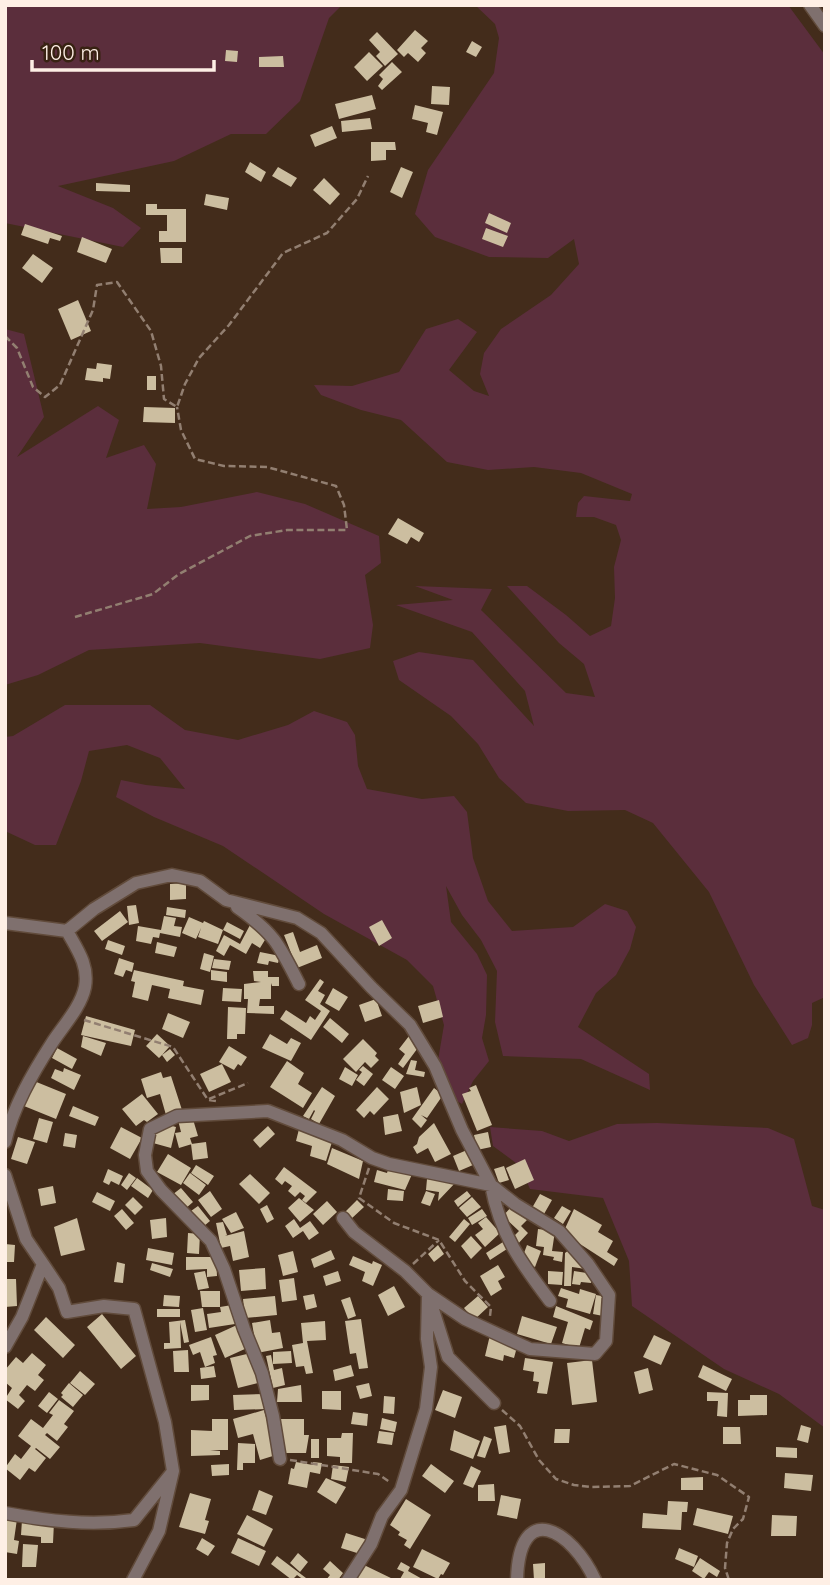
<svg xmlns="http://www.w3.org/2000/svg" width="830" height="1585" viewBox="0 0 830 1585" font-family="Quicksand,sans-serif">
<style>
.green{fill:#5b2e3c}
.building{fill:#ccbea0}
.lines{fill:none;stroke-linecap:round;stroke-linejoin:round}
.minor-casing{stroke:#614b3b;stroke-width:15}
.path{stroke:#927f71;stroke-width:2.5;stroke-dasharray:7 3.5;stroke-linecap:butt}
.minor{stroke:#7f706e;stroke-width:12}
</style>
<rect width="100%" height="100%" fill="#432c1b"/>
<path class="green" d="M 5,5 L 342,5 L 329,18 L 300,101 L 266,134 L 231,134 L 174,161 L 58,186 L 113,208 L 141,228 L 123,247 L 5,223 Z
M 475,5 L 788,5 L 825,55 L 825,997 L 812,1003 L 812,1025 L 808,1038 L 792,1045 L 754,985 L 709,892 L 653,823 L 625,810 L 568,811 L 526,803 L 499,778 L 478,744 L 451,716 L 399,680 L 393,661 L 419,652 L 473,660 L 534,726 L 525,691 L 472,632 L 396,605 L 453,600 L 415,586 L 492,589 L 481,610 L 566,693 L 595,697 L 584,664 L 559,643 L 507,586 L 527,586 L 566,615 L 590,636 L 611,626 L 615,598 L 614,567 L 621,540 L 616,525 L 594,517 L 576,517 L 578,503 L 584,496 L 630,501 L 632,494 L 581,473 L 534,467 L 488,470 L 447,462 L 401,420 L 361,410 L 321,395 L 314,385 L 352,386 L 399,372 L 426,329 L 458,319 L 477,332 L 449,370 L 474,391 L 489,396 L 480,374 L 484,353 L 501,329 L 551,295 L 579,264 L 574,239 L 548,258 L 489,257 L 435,237 L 415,214 L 428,170 L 494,73 L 499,38 L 495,24 Z
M 5,329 L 24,334 L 44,417 L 17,457 L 98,406 L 119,420 L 106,458 L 144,445 L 156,464 L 147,509 L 181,507 L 257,492 L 305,504 L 379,536 L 381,563 L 365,575 L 373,625 L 370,648 L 320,659 L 200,643 L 89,650 L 38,675 L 5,685 Z
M 65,705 L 150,705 L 185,730 L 238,740 L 288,725 L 314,711 L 347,722 L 355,735 L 358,766 L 367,789 L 422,799 L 454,796 L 467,812 L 473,858 L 488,901 L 512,931 L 573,927 L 605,904 L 627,911 L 636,927 L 630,949 L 616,975 L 596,993 L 578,1027 L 649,1074 L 650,1090 L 581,1059 L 503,1056 L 495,1022 L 497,971 L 481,940 L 462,915 L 446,886 L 451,922 L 477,954 L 487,975 L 486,1015 L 482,1038 L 489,1061 L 473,1081 L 462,1104 L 452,1098 L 436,1072 L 444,1025 L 433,986 L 407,960 L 324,914 L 223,846 L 154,817 L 116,797 L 121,780 L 146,785 L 185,789 L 160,758 L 127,745 L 89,751 L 81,781 L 56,845 L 35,845 L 5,831 L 5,737 L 13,736 Z
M 657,1123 L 768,1128 L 794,1139 L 812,1206 L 825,1210 L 825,1428 L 779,1394 L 724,1369 L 632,1306 L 629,1261 L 603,1198 L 530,1189 L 520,1166 L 493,1146 L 490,1127 L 542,1131 L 569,1141 L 617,1124 Z"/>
<path class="building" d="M 415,30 L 428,41 L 421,48 L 426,53 L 418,62 L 408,53 L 404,57 L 397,50 Z
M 377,32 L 398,54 L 385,66 L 376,56 L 380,52 L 369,40 Z
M 472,41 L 482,47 L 476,57 L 466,52 Z
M 226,50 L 238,51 L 237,62 L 225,61 Z
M 369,52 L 383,66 L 367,81 L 354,67 Z
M 283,56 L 284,67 L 259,67 L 259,57 Z
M 392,62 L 402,72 L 382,90 L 378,86 L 383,79 L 379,75 Z
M 432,86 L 450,87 L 449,105 L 431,104 Z
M 372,95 L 376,109 L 339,119 L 335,104 Z
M 415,105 L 443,112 L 437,135 L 426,132 L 428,123 L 412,119 Z
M 370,118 L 372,129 L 342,132 L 341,121 Z
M 332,126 L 337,138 L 315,147 L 310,135 Z
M 371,142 L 395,142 L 396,150 L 386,150 L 386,160 L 371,161 Z
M 250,162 L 266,172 L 261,182 L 245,172 Z
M 278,167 L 297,178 L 291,187 L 272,176 Z
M 401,167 L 413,172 L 402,198 L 390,192 Z
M 324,178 L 340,194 L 330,205 L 313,190 Z
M 96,183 L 130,185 L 130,192 L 96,191 Z
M 206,194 L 229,198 L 227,210 L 204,205 Z
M 146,204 L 157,204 L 157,209 L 186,209 L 186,242 L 159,242 L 159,231 L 167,231 L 167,215 L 146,215 Z
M 489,213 L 511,223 L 507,233 L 485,223 Z
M 25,224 L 62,236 L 60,241 L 50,238 L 48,244 L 21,235 Z
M 486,228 L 508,236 L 503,247 L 482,239 Z
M 82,237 L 112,249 L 106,263 L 77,252 Z
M 160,248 L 182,248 L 182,263 L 161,263 Z
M 33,254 L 53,268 L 42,283 L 22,268 Z
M 78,300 L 91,331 L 71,340 L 58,309 Z
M 97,363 L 112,365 L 110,379 L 103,378 L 103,382 L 85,380 L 87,368 L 96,369 Z
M 147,376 L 156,376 L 156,390 L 147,390 Z
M 144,407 L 175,408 L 175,423 L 143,422 Z
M 398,518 L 424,533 L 419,542 L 411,537 L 407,544 L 388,534 Z
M 186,883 L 186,899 L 170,900 L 170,884 Z
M 136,905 L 139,923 L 129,925 L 127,906 Z
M 167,907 L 186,910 L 185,918 L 166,915 Z
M 120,911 L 128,922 L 102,941 L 94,931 Z
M 164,916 L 176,918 L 174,926 L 182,927 L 180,937 L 160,933 L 159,938 L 153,937 L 151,944 L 136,941 L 138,926 L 161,930 Z
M 189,917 L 203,923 L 204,921 L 223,930 L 218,944 L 198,937 L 201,928 L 196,939 L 182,933 Z
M 382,920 L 392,938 L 379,946 L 369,927 Z
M 227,922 L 244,931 L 240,939 L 223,930 Z
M 250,925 L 268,935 L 260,948 L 252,943 L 246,954 L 230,945 L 224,956 L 216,951 L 224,935 L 240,944 Z
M 293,932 L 300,952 L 317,945 L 322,958 L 297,968 L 284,935 Z
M 108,940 L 125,946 L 122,955 L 105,949 Z
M 157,942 L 177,947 L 174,957 L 155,953 Z
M 260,952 L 280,956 L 278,963 L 269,961 L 268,965 L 257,963 Z
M 204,953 L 214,956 L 210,972 L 200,969 Z
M 119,958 L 134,963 L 132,972 L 126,970 L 123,977 L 114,974 Z
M 214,959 L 231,961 L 229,970 L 212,968 Z
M 134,970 L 184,981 L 183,986 L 204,990 L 201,1005 L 168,998 L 170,989 L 152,985 L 148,1001 L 132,997 L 135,982 L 131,981 Z
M 211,970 L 227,972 L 227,982 L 211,980 Z
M 253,971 L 268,971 L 268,977 L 279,977 L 279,986 L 272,986 L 271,983 L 271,999 L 260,999 L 259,1006 L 274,1006 L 274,1014 L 247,1013 L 248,999 L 244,999 L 244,984 L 261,982 L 254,981 Z
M 320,979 L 324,982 L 318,991 L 325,995 L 320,1004 L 330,1011 L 311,1040 L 280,1019 L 286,1010 L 306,1023 L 310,1016 L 315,1020 L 321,1011 L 305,1000 Z
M 223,988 L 242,989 L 241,1002 L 222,1001 Z
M 333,988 L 348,997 L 339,1011 L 325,1003 Z
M 376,999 L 382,1016 L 365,1022 L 359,1005 Z
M 439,1000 L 443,1017 L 423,1023 L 418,1006 Z
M 228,1007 L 246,1008 L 245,1034 L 237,1034 L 237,1039 L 227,1039 Z
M 168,1013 L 190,1022 L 183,1038 L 162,1029 Z
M 86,1016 L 135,1030 L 131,1046 L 81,1035 Z
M 330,1018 L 349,1034 L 342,1043 L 323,1027 Z
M 157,1034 L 170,1046 L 162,1055 L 170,1049 L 175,1055 L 167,1062 L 162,1055 L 159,1058 L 146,1046 Z
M 270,1034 L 287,1044 L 291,1038 L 301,1043 L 291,1061 L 262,1048 Z
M 83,1036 L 106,1043 L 101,1056 L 81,1047 Z
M 409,1036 L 420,1045 L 403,1068 L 398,1064 L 405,1054 L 399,1049 Z
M 363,1039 L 377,1053 L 375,1056 L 379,1060 L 371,1068 L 365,1062 L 356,1072 L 343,1059 Z
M 229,1046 L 247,1057 L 241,1066 L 238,1064 L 234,1070 L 219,1062 Z
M 57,1048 L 77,1059 L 72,1069 L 52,1058 Z
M 411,1060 L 417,1061 L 415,1070 L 425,1072 L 424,1077 L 406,1074 Z
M 287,1061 L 304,1073 L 298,1084 L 312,1093 L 303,1108 L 270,1087 Z
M 222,1064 L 231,1082 L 209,1092 L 200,1074 Z
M 363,1066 L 373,1074 L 364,1086 L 356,1080 L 362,1072 L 359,1070 Z
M 345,1067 L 358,1075 L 352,1086 L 339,1079 Z
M 391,1067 L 404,1076 L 395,1089 L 382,1080 Z
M 64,1068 L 81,1075 L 74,1090 L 51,1078 L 55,1069 L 63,1072 Z
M 161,1072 L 163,1078 L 171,1076 L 182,1110 L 166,1115 L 160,1094 L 147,1098 L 141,1079 Z
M 34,1081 L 66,1094 L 56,1119 L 24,1106 Z
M 476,1085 L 492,1125 L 477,1131 L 462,1094 L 471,1091 L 469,1088 Z
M 322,1087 L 335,1096 L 319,1124 L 311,1119 L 315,1111 L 314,1110 L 309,1119 L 303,1116 Z
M 377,1087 L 389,1099 L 374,1115 L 370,1111 L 364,1118 L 356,1110 Z
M 417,1087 L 421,1105 L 404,1113 L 400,1092 Z
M 434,1088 L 443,1095 L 427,1118 L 421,1115 L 427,1120 L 421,1128 L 412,1119 Z
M 142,1094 L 158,1114 L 147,1122 L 144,1120 L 136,1126 L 122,1109 Z
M 73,1106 L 99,1117 L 95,1126 L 69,1116 Z
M 398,1114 L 402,1131 L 385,1135 L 383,1117 Z
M 192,1116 L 198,1136 L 190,1138 L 192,1144 L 179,1148 L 175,1133 L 181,1132 L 178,1120 Z
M 39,1118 L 53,1122 L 47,1143 L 33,1139 Z
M 434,1123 L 451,1154 L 435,1162 L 428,1148 L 417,1154 L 413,1147 L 417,1144 L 419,1137 Z
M 165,1124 L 176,1127 L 171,1148 L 153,1143 L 157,1129 L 163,1131 Z
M 268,1126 L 275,1134 L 260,1148 L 253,1140 Z
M 121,1127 L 142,1138 L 130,1159 L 110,1148 Z
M 299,1129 L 332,1142 L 326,1161 L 310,1156 L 312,1146 L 296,1141 Z
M 488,1132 L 491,1147 L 477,1150 L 474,1135 Z
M 65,1133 L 77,1135 L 75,1148 L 63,1146 Z
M 18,1137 L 35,1142 L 27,1164 L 11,1159 Z
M 206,1142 L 208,1158 L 193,1160 L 191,1144 Z
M 332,1148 L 363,1161 L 359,1179 L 327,1164 Z
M 467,1150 L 473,1165 L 459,1171 L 453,1156 Z
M 168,1154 L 191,1168 L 181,1185 L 157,1172 Z
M 525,1159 L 534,1180 L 515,1189 L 506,1168 Z
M 196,1165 L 214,1176 L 208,1185 L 191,1173 Z
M 389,1166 L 413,1172 L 405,1190 L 374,1182 L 377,1170 L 387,1173 Z
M 504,1166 L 509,1180 L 499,1183 L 494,1169 Z
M 284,1167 L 317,1192 L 306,1203 L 302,1200 L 305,1196 L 300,1192 L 295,1197 L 288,1191 L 292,1186 L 285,1181 L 282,1185 L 275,1179 Z
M 108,1169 L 123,1176 L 119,1185 L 111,1181 L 109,1185 L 103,1182 Z
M 129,1173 L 136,1178 L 127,1190 L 121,1185 Z
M 190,1173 L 206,1185 L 199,1195 L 183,1183 Z
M 250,1174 L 270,1193 L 259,1204 L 239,1184 Z
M 137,1178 L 153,1190 L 148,1198 L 131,1186 Z
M 427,1179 L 456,1182 L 438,1201 L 439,1192 L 426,1190 Z
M 53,1186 L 56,1203 L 41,1206 L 38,1189 Z
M 181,1188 L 193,1202 L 185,1209 L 172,1195 Z
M 388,1189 L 404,1191 L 403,1201 L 387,1200 Z
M 210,1191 L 222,1209 L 211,1217 L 198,1200 Z
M 426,1191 L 435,1194 L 430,1206 L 421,1203 Z
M 467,1191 L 471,1196 L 458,1207 L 454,1201 Z
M 97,1192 L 115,1201 L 110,1211 L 92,1202 Z
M 540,1194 L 552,1200 L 544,1214 L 532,1208 Z
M 133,1197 L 143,1207 L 135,1215 L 125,1205 Z
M 472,1197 L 481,1207 L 467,1217 L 459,1208 Z
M 299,1198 L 314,1210 L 300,1222 L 288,1208 Z
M 357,1200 L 364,1207 L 351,1219 L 345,1212 Z
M 327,1201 L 337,1212 L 323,1225 L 313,1214 Z
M 267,1205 L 274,1219 L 267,1223 L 260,1209 Z
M 198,1206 L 210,1221 L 204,1226 L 191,1211 Z
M 512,1206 L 527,1220 L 521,1226 L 528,1233 L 516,1246 L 510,1240 L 519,1231 L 503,1216 Z
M 562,1206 L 571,1211 L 563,1224 L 554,1218 Z
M 122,1209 L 134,1223 L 126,1230 L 114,1216 Z
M 482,1209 L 487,1216 L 472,1225 L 468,1218 Z
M 574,1209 L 602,1225 L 598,1232 L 613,1241 L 607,1252 L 618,1259 L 614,1266 L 563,1233 Z
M 236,1212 L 244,1228 L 231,1233 L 222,1219 Z
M 486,1217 L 500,1233 L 485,1247 L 475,1235 L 483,1229 L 478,1223 Z
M 77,1218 L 85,1250 L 61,1256 L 54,1227 Z
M 166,1218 L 167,1237 L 152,1239 L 150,1220 Z
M 294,1219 L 300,1228 L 310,1221 L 319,1233 L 309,1240 L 303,1231 L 293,1238 L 285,1226 Z
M 464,1219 L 470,1224 L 455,1242 L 449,1237 Z
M 223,1222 L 227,1235 L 225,1236 L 244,1231 L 249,1257 L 233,1261 L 230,1246 L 221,1248 L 216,1223 Z
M 538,1229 L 555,1231 L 552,1251 L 563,1252 L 562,1262 L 553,1260 L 554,1257 L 543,1255 L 544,1247 L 536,1246 Z
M 188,1233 L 200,1234 L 199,1254 L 187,1253 Z
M 471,1236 L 482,1248 L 471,1259 L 461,1246 Z
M 503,1242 L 507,1249 L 490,1260 L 486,1253 Z
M 5,1244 L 15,1245 L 14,1262 L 5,1262 Z
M 438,1245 L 444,1254 L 434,1262 L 428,1254 Z
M 527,1245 L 541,1251 L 535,1267 L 521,1261 Z
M 148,1248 L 174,1253 L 172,1265 L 146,1260 Z
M 331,1250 L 335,1259 L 314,1268 L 311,1259 Z
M 569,1250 L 586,1269 L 572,1267 L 571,1286 L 564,1286 L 565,1253 Z
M 293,1251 L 298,1272 L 283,1276 L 278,1255 Z
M 353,1256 L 372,1264 L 373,1261 L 382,1265 L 373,1286 L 362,1281 L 365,1272 L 349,1265 Z
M 186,1257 L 216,1257 L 217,1276 L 207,1277 L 207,1269 L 186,1270 Z
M 117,1262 L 125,1264 L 123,1283 L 114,1282 Z
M 152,1263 L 173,1269 L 170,1277 L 150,1270 Z
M 498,1265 L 505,1277 L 498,1281 L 502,1289 L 491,1296 L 480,1276 Z
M 265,1268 L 266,1289 L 241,1291 L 239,1270 Z
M 205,1271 L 209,1288 L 198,1290 L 194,1273 Z
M 338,1271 L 341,1281 L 326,1286 L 323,1276 Z
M 548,1271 L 563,1272 L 562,1285 L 548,1284 Z
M 574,1271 L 593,1274 L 591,1283 L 581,1282 L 580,1285 L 572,1284 Z
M 294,1278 L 297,1300 L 282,1302 L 279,1280 Z
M 5,1279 L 16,1279 L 17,1306 L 5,1307 Z
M 394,1286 L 405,1307 L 388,1316 L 378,1295 Z
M 561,1288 L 579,1294 L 580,1289 L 596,1294 L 590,1314 L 566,1307 L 568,1299 L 558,1296 Z
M 200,1291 L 220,1291 L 220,1307 L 202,1307 Z
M 314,1294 L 317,1307 L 306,1310 L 303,1296 Z
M 164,1295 L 180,1296 L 179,1307 L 163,1306 Z
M 596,1295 L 607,1297 L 603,1316 L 593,1314 Z
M 275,1296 L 277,1315 L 245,1318 L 243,1299 Z
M 478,1296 L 488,1307 L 474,1320 L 464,1308 Z
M 350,1297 L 356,1316 L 348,1319 L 341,1300 Z
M 232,1305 L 235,1324 L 209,1328 L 207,1314 L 221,1312 L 220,1307 Z
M 556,1306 L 593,1321 L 590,1330 L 585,1328 L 579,1348 L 562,1343 L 568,1322 L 553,1317 Z
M 203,1308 L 207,1330 L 195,1332 L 191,1310 Z
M 157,1309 L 180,1309 L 180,1317 L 157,1317 Z
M 102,1314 L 136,1356 L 121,1369 L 87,1327 Z
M 522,1316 L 557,1327 L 551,1344 L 517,1334 Z
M 46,1317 L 75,1345 L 63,1358 L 34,1330 Z
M 361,1319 L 368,1368 L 359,1369 L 356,1353 L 350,1354 L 345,1321 Z
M 185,1320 L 189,1342 L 184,1343 L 180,1322 L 181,1348 L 164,1349 L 164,1343 L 170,1343 L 169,1322 Z
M 270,1320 L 272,1333 L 280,1332 L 283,1348 L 257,1353 L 252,1323 Z
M 325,1321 L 326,1340 L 307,1341 L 313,1373 L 306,1374 L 304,1366 L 296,1367 L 292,1345 L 303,1343 L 301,1323 Z
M 237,1325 L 247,1348 L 225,1358 L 215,1335 Z
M 490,1335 L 517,1347 L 514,1358 L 504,1355 L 503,1361 L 485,1356 Z
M 654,1335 L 671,1343 L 661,1365 L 643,1357 Z
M 211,1337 L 217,1355 L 213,1356 L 215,1363 L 205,1367 L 200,1352 L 193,1355 L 189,1345 Z
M 188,1350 L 189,1372 L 174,1372 L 173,1351 Z
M 291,1351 L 292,1363 L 273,1364 L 273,1352 Z
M 32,1353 L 46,1365 L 38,1375 L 44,1380 L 35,1391 L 27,1385 L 19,1395 L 25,1401 L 18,1409 L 5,1399 L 12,1388 L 5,1382 L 5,1370 L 16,1357 L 23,1363 Z
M 251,1353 L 262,1382 L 238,1388 L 230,1358 Z
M 271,1355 L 274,1370 L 282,1368 L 285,1385 L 273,1388 L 266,1356 Z
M 525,1358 L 553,1362 L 547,1394 L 537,1393 L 539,1382 L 533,1381 L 534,1372 L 523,1370 Z
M 592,1360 L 597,1402 L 572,1405 L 567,1363 Z
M 351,1365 L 354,1376 L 335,1381 L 333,1370 Z
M 703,1365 L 732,1379 L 726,1391 L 698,1377 Z
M 214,1366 L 216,1377 L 201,1379 L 200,1368 Z
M 648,1368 L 653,1390 L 639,1394 L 634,1372 Z
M 80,1371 L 95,1384 L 85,1395 L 70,1383 Z
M 69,1383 L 83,1395 L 73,1407 L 61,1397 L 63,1395 L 61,1393 Z
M 369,1383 L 372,1396 L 360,1399 L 356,1386 Z
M 191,1385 L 209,1385 L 209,1400 L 191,1401 Z
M 301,1385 L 302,1402 L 277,1402 L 278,1389 Z
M 443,1390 L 462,1397 L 455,1418 L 435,1410 Z
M 322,1391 L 341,1391 L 341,1410 L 322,1409 Z
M 49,1392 L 58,1399 L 47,1413 L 38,1406 Z
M 707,1392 L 728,1393 L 727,1417 L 717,1416 L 718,1401 L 707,1401 Z
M 265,1394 L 266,1409 L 234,1410 L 233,1395 Z
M 750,1395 L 767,1395 L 767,1415 L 738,1416 L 738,1400 L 750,1400 Z
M 384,1396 L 395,1397 L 394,1414 L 383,1413 Z
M 59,1400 L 74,1411 L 64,1424 L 68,1427 L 57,1441 L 47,1433 L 45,1435 L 60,1447 L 50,1459 L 36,1448 L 35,1449 L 46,1458 L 35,1472 L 29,1468 L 20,1480 L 5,1468 L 15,1454 L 21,1459 L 31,1446 L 18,1436 L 31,1419 L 43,1428 L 53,1415 L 49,1413 Z
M 264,1410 L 276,1455 L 260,1460 L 253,1434 L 238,1438 L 233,1419 Z
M 353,1412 L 368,1414 L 367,1426 L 351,1424 Z
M 382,1418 L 397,1422 L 395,1432 L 380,1429 Z
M 212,1419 L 228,1419 L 228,1450 L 210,1450 L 220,1451 L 220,1455 L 191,1456 L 191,1430 L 212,1431 Z
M 279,1419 L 304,1419 L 304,1435 L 309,1435 L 306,1453 L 280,1453 Z
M 506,1425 L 510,1452 L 499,1454 L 494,1427 Z
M 801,1425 L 811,1428 L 808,1443 L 797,1440 Z
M 723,1427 L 740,1427 L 741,1444 L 723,1444 Z
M 555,1429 L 570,1429 L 569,1443 L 554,1443 Z
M 454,1430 L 480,1441 L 473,1459 L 450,1450 Z
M 379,1431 L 394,1433 L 392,1445 L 377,1443 Z
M 342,1433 L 353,1433 L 352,1463 L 340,1463 L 340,1457 L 327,1456 L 327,1438 L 341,1438 Z
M 484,1436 L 492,1439 L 485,1458 L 477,1456 Z
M 311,1439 L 319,1439 L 319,1458 L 311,1458 Z
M 238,1443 L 255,1444 L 255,1463 L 243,1463 L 243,1470 L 237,1470 Z
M 776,1447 L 797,1448 L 797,1458 L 776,1457 Z
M 296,1462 L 313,1465 L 313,1462 L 322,1463 L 320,1474 L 310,1472 L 307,1488 L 288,1484 L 291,1468 L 294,1469 Z
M 229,1464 L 229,1475 L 212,1476 L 211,1465 Z
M 431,1464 L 454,1481 L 445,1493 L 422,1476 Z
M 333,1465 L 349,1467 L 346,1482 L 331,1479 Z
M 471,1466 L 481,1471 L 473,1488 L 463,1484 Z
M 785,1473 L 813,1475 L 811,1491 L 784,1488 Z
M 703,1477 L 703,1490 L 681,1490 L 681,1478 Z
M 326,1478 L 346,1487 L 336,1504 L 317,1492 Z
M 494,1484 L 495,1501 L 478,1501 L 478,1485 Z
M 259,1490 L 273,1496 L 266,1515 L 252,1510 Z
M 190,1493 L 211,1499 L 205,1520 L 209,1521 L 205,1534 L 179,1527 Z
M 501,1495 L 521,1499 L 517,1519 L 497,1515 Z
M 406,1499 L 431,1515 L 410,1549 L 404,1545 L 407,1540 L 398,1535 L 400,1532 L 390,1525 Z
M 668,1501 L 688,1502 L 687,1512 L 682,1512 L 681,1530 L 642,1528 L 643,1513 L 667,1515 Z
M 697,1508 L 733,1516 L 728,1534 L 693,1525 Z
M 247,1515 L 273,1529 L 264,1547 L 237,1534 Z
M 772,1515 L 797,1516 L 796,1536 L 771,1536 Z
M 5,1517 L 17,1519 L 14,1540 L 19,1541 L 17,1554 L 5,1552 Z
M 22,1520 L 54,1522 L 53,1543 L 41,1543 L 41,1537 L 21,1535 Z
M 346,1533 L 368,1540 L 357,1553 L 341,1548 Z
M 202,1538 L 215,1546 L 208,1556 L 196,1549 Z
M 238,1538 L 266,1551 L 259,1566 L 231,1553 Z
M 23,1544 L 38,1545 L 36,1567 L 22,1567 Z
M 679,1548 L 698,1556 L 694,1567 L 675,1559 Z
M 422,1549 L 450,1563 L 443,1575 L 441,1574 L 438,1579 L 413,1567 Z
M 298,1553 L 308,1562 L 300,1572 L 290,1563 Z
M 277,1556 L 306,1578 L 304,1580 L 297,1575 L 292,1580 L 271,1564 Z
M 700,1558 L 720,1571 L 717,1577 L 709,1572 L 704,1579 L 692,1571 Z
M 330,1561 L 343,1573 L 338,1580 L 326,1580 L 330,1575 L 323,1569 Z
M 401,1562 L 410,1567 L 408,1571 L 424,1580 L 400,1579 L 404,1572 L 397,1569 Z
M 545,1563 L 545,1580 L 534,1580 L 533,1564 Z
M 364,1565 L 395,1580 L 357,1580 Z"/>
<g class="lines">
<defs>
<path id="minor" d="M 810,5 L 825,26
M 237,907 C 274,933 279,944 299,984
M 5,923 L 67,931
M 5,1142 C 13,1107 32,1074 52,1043 C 63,1026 81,1007 85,987 C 89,965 77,949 67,931 L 94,909 L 136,883 L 172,875 L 200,881 L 226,900 L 297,918 L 321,933 L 371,987 L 410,1025 L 435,1066 L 462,1130 L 491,1185 L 515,1204 L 559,1231 L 588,1264 L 609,1295 L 606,1341 L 595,1354 L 530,1349 L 465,1319 L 428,1294 L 427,1339 L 431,1367 L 426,1409 L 401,1490 L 382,1516 L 371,1544 L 348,1580
M 5,1175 L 26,1239 L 43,1264 L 22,1317 L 5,1347
M 343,1218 L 354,1232 L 405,1271 L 428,1294 L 448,1357 L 494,1403
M 43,1264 L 59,1288 L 67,1312 L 104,1306 L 134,1309 L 165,1422 L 173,1471 L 159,1531 L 133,1580
M 280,1459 L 273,1416 L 262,1373 L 244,1329 L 224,1269 L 211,1241 L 161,1190 L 147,1171 L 145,1155 L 150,1129 L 177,1116 L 268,1111 L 342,1140 L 372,1158 L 389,1164 L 491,1185 C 500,1234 521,1263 550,1301
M 5,1513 C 48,1521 90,1526 134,1520 L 171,1474
M 517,1580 C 519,1498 572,1530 595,1580"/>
</defs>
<use href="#minor" class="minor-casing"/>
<path class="path" d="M 5,336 L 17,348 L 33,387 L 45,397 L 60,385 L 93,310 L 97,285 L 117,282 L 151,331 L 161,366 L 164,399 L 177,407 L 185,384 L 199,358 L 229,325 L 283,253 L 327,233 L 357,199 L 368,176
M 75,617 L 153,594 L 179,574 L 250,536 L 287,530 L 347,530 L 344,505 L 336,486 L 267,467 L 224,466 L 195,459 L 181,430 L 177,407
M 84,1020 L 173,1047 L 208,1100 L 216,1101
M 209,1099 L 248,1083
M 369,1168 L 359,1198 L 394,1223 L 439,1240 L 465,1281 L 491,1307 L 490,1316
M 413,1264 L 439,1240
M 502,1410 L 520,1426 L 539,1460 L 556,1479 L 574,1485 L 590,1487 L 630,1486 L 674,1464 L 717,1475 L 749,1497 L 743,1519 L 733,1529 L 727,1543 L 725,1568 L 729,1580
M 290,1460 L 378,1474 L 391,1483"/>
<use href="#minor" class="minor"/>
</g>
<rect width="830" height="1585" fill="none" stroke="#feefe5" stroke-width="14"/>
<path d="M32 60v10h182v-10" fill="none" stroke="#feefe5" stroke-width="3.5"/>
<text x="42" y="60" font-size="21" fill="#feefe5" stroke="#382212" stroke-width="5" paint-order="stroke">100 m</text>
</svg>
